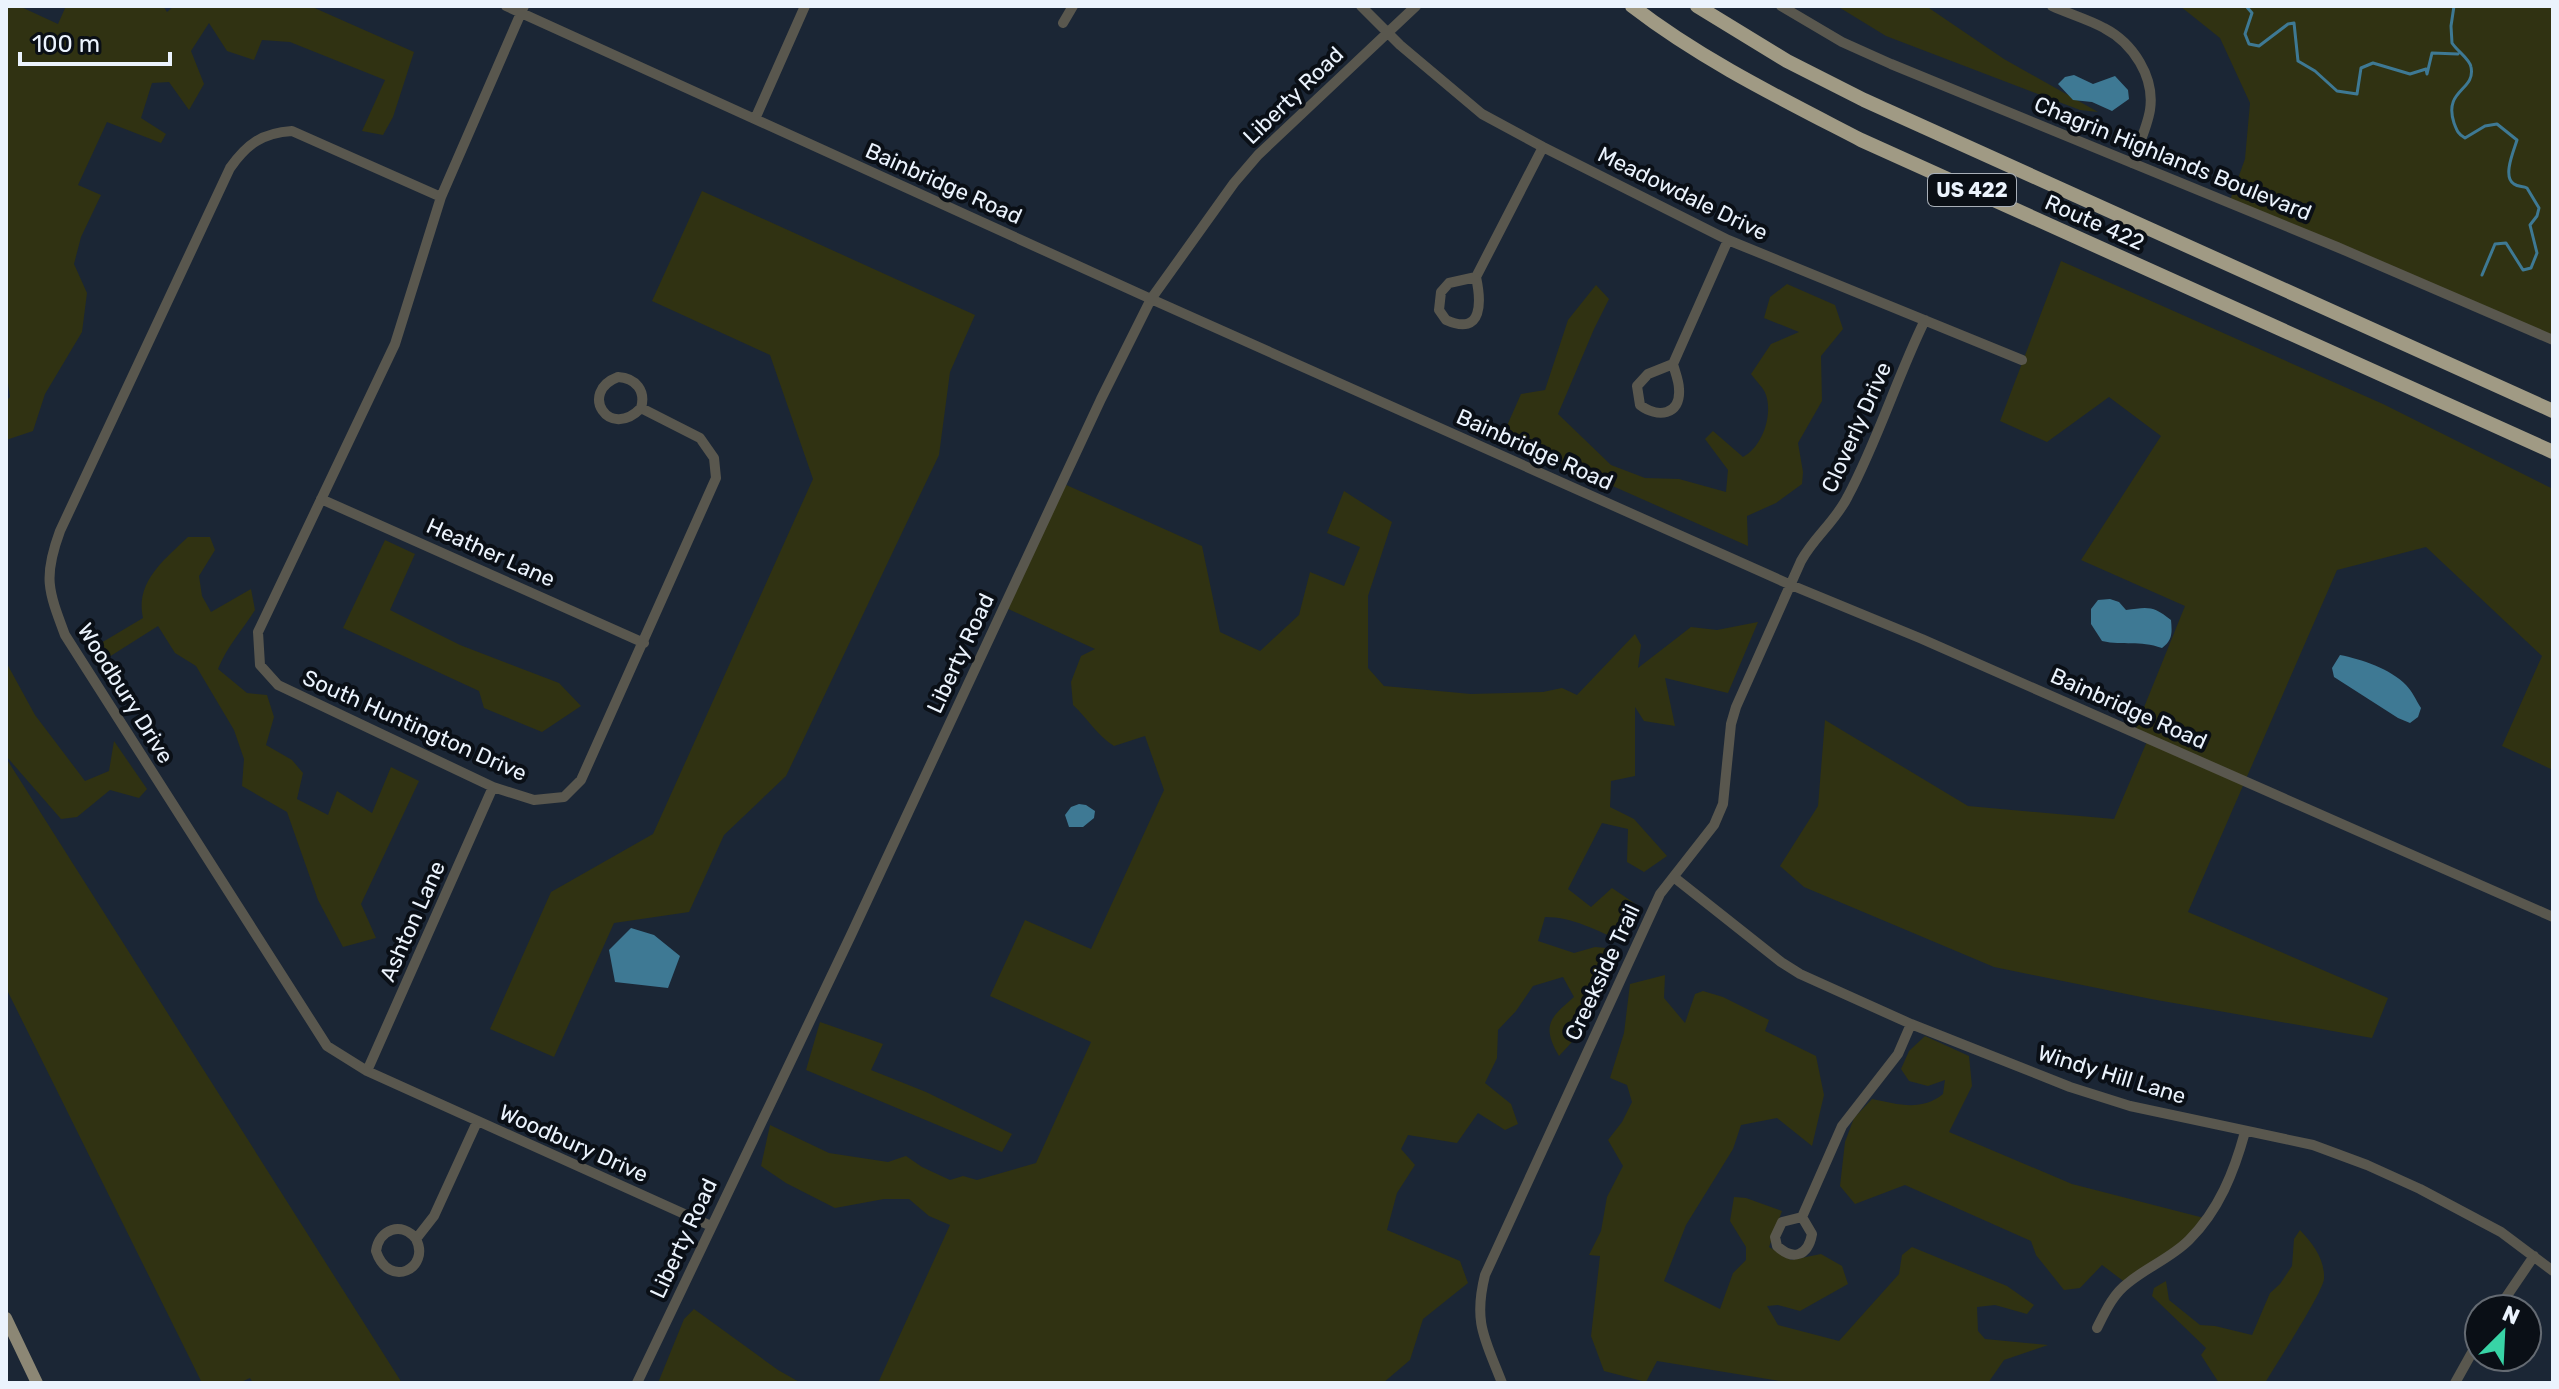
<svg xmlns="http://www.w3.org/2000/svg" width="2559" height="1389" viewBox="0 0 2559 1389" font-family="Rubik,sans-serif">
<style>
.green{fill:#303212}
.water{fill:#3e7994}
.lines{fill:none;stroke-linecap:round;stroke-linejoin:round}
.stream{stroke:#3e7994;stroke-width:3}
.minor{stroke:#59574e;stroke-width:10}
.major{stroke:#8c8775;stroke-width:12}
.highway{stroke:#a09a84;stroke-width:14}
.labels{text-anchor:middle;stroke-width:8;stroke-linejoin:round;paint-order:stroke}
.shield{fill:#0a0f16;stroke:#a8afb8;stroke-width:2}
.shield-label{font-size:20px;font-weight:bold;fill:#ebf3fd}
.street-label{font-size:22px;fill:#ebf3fd;stroke:#0a0f16}
</style>
<rect width="100%" height="100%" fill="#1b2635"/>
<path class="green" d="M 6,6 L 19,6 L 58,24 L 66,6 L 163,6 L 167,12 L 174,6 L 310,6 L 414,52 L 393,117 L 383,135 L 362,131 L 385,80 L 290,42 L 262,40 L 254,60 L 227,51 L 209,23 L 191,51 L 204,84 L 189,110 L 169,82 L 152,83 L 141,118 L 166,134 L 161,143 L 107,122 L 78,185 L 101,195 L 81,237 L 74,264 L 87,293 L 82,332 L 45,394 L 33,431 L 6,440 L 6,401 L 10,397 L 6,369 Z
M 1837,6 L 1926,6 L 2004,59 L 2098,112 L 2080,110 L 1886,36 Z
M 2180,6 L 2553,6 L 2553,340 L 2229,203 L 2245,159 L 2250,103 L 2220,38 Z
M 702,191 L 975,315 L 950,372 L 939,455 L 786,776 L 724,835 L 689,912 L 614,923 L 554,1057 L 490,1029 L 551,892 L 653,834 L 813,479 L 770,355 L 652,301 Z
M 2061,261 L 2383,404 L 2553,489 L 2553,770 L 2502,746 L 2542,656 L 2426,547 L 2337,570 L 2188,912 L 2388,998 L 2372,1038 L 2151,999 L 1994,967 L 1804,887 L 1780,866 L 1818,806 L 1825,720 L 1968,806 L 2114,819 L 2148,739 L 2134,732 L 2185,606 L 2081,560 L 2161,436 L 2109,397 L 2047,442 L 2000,421 Z
M 1787,284 L 1835,305 L 1843,329 L 1821,356 L 1822,401 L 1798,443 L 1803,472 L 1802,484 L 1776,503 L 1747,516 L 1748,546 L 1502,437 L 1521,394 L 1545,390 L 1568,320 L 1596,285 L 1609,299 L 1594,329 L 1558,414 L 1611,465 L 1645,478 L 1679,479 L 1726,492 L 1728,470 L 1705,439 L 1713,431 L 1743,457 C 1762,447 1773,416 1766,395 C 1764,388 1755,380 1751,374 L 1771,344 L 1799,332 L 1764,318 L 1770,297 Z
M 1062,483 L 1202,546 L 1220,632 L 1260,651 L 1299,615 L 1310,572 L 1344,586 L 1360,547 L 1327,533 L 1344,491 L 1392,522 L 1368,596 L 1368,668 L 1384,686 L 1471,694 L 1543,692 L 1562,688 L 1577,695 L 1635,634 L 1641,645 L 1638,668 L 1691,627 L 1717,630 L 1758,622 L 1728,693 L 1665,678 L 1675,726 L 1644,721 L 1635,707 L 1635,776 L 1611,781 L 1610,807 L 1634,819 L 1667,856 L 1644,872 L 1627,862 L 1628,829 L 1602,823 L 1568,889 L 1591,907 L 1612,888 L 1637,905 L 1623,942 C 1598,931 1573,917 1545,917 L 1538,941 L 1574,953 L 1595,947 L 1606,948 L 1605,986 L 1583,1030 L 1559,1056 C 1541,1025 1550,1018 1574,997 L 1563,977 L 1533,986 L 1516,1011 L 1498,1030 L 1497,1058 L 1485,1083 L 1511,1104 L 1518,1124 L 1505,1130 L 1478,1113 L 1457,1143 L 1408,1135 L 1401,1149 L 1415,1165 L 1397,1193 L 1387,1230 L 1460,1261 L 1468,1283 L 1423,1319 L 1410,1360 L 1383,1383 L 878,1383 L 950,1225 L 929,1216 L 909,1199 L 884,1199 L 835,1208 L 786,1183 L 761,1166 L 770,1125 L 829,1153 L 888,1162 L 906,1156 L 922,1167 L 950,1180 L 963,1176 L 977,1180 L 1036,1163 L 1091,1042 L 990,996 L 1025,920 L 1091,949 L 1164,790 L 1145,736 L 1114,746 C 1097,735 1088,719 1073,705 L 1071,682 L 1081,656 L 1095,649 L 1004,607 Z
M 188,537 L 210,537 L 215,550 L 199,576 L 202,596 L 211,612 L 251,589 L 255,610 C 242,631 227,646 218,669 L 247,693 L 267,695 L 274,717 L 266,745 L 292,760 L 303,773 L 297,799 L 328,815 L 337,791 L 372,813 L 391,767 L 419,781 L 361,904 L 376,938 L 343,947 L 318,900 L 287,812 L 242,786 L 244,759 L 234,730 L 196,666 L 175,653 L 158,626 L 109,657 L 96,646 L 143,618 C 135,582 164,560 188,537 Z
M 385,540 L 415,554 L 390,610 L 460,645 L 559,683 L 581,706 L 542,732 L 484,708 L 479,691 L 343,628 Z
M 6,662 L 35,715 L 85,781 L 109,771 L 114,741 L 147,789 L 139,798 L 110,790 L 77,817 L 61,819 L 6,756 Z
M 6,758 L 402,1383 L 253,1383 L 250,1378 L 239,1383 L 202,1383 L 6,988 Z
M 1665,975 L 1664,998 L 1685,1023 L 1695,994 L 1703,991 L 1723,997 L 1769,1020 L 1765,1031 L 1816,1056 L 1824,1095 L 1812,1146 L 1777,1118 L 1741,1125 L 1733,1149 L 1686,1225 L 1664,1281 L 1720,1309 L 1733,1273 L 1746,1260 L 1746,1247 L 1730,1221 L 1734,1197 L 1746,1198 L 1782,1211 L 1769,1247 L 1791,1260 L 1821,1254 L 1842,1266 L 1848,1284 L 1800,1311 L 1778,1305 L 1767,1306 L 1778,1325 L 1839,1341 L 1899,1274 L 1902,1255 L 1912,1247 L 2007,1286 L 2034,1305 L 2027,1314 L 1995,1305 L 1977,1307 L 1978,1331 L 1985,1339 L 2048,1345 L 2004,1360 L 1988,1383 L 1793,1383 L 1657,1361 L 1646,1382 L 1604,1371 L 1591,1336 L 1600,1256 L 1589,1255 L 1601,1231 L 1607,1197 L 1623,1166 L 1608,1140 L 1622,1122 L 1632,1102 L 1627,1085 L 1610,1078 L 1624,1033 L 1630,984 Z
M 820,1022 L 883,1044 L 871,1070 L 926,1092 L 1012,1134 L 1002,1152 L 806,1070 Z
M 1925,1036 L 1969,1056 L 1972,1086 L 1949,1132 L 2072,1184 L 2208,1219 L 2187,1242 L 2126,1283 L 2102,1265 L 2080,1288 L 2064,1290 L 2036,1255 L 2031,1241 L 1905,1185 L 1855,1204 L 1840,1186 L 1845,1142 L 1854,1118 L 1872,1099 C 1897,1104 1921,1112 1943,1094 L 1945,1080 L 1928,1086 L 1909,1081 L 1901,1069 L 1909,1051 Z
M 2300,1230 C 2313,1244 2325,1259 2324,1279 C 2323,1292 2275,1366 2265,1383 L 2219,1383 L 2201,1355 L 2206,1348 L 2152,1296 L 2154,1288 L 2166,1281 L 2169,1300 L 2200,1325 L 2215,1326 L 2252,1335 L 2270,1293 L 2280,1284 L 2292,1266 L 2294,1239 Z
M 694,1309 L 778,1370 L 801,1383 L 658,1383 L 684,1319 Z"/>
<path class="water" d="M 2074,75 L 2093,84 L 2115,76 L 2128,90 L 2129,99 L 2112,111 L 2092,102 L 2073,100 L 2058,84 L 2065,77 Z
M 2110,599 L 2119,602 L 2126,610 C 2147,607 2153,605 2171,620 C 2172,632 2173,640 2162,648 C 2139,640 2124,646 2102,641 L 2091,624 L 2091,609 L 2098,600 Z
M 2340,655 C 2361,659 2391,669 2406,685 C 2412,691 2416,700 2421,708 L 2418,717 L 2410,723 L 2398,718 L 2334,677 L 2332,668 Z
M 1079,804 L 1086,805 L 1095,811 L 1094,818 L 1083,827 L 1069,827 L 1065,815 L 1071,807 Z
M 631,928 L 654,935 L 680,956 L 668,988 L 615,982 L 609,950 Z"/>
<g class="lines">
<path class="stream" d="M 2246,6 L 2252,13 L 2245,34 L 2249,44 L 2259,46 L 2288,24 L 2294,23 L 2298,61 L 2315,71 L 2337,91 L 2357,94 L 2361,68 L 2373,63 L 2410,74 L 2426,69 L 2427,74 L 2432,53 L 2458,54
M 2454,6 L 2451,26 L 2452,43 C 2457,51 2470,59 2471,67 C 2476,91 2443,89 2454,123 C 2457,131 2458,134 2465,138 L 2485,126 L 2497,124 L 2517,140 C 2514,150 2502,177 2514,184 C 2518,187 2523,186 2527,188 L 2539,208 L 2537,216 L 2530,225 L 2537,253 L 2531,268 L 2523,270 L 2506,243 L 2495,244 L 2482,275"/>
<path class="minor" d="M 506,6 L 1151,299 L 1791,585 L 1922,639 L 2553,917
M 524,6 L 441,197 L 395,344 L 258,632 L 260,665 L 278,685 L 493,787 L 534,800 L 564,797 L 581,780 L 716,478 L 714,458 L 700,438 L 641,408 C 609,441 578,392 618,377 C 636,378 646,391 641,408
M 1361,6 L 1400,45 L 1482,114 L 1543,147 L 1728,240 L 2022,360
M 1781,6 L 1842,42 L 1891,64 L 2337,247 L 2553,340
M 2052,6 C 2069,14 2088,19 2104,28 C 2133,43 2155,77 2150,110 C 2147,128 2138,146 2132,163
M 1063,23 L 1073,6
M 755,119 L 805,6
M 441,197 L 292,131 C 262,133 247,144 230,168 L 60,531 C 43,577 48,590 65,635 L 327,1046 L 367,1071 L 711,1226
M 1476,277 C 1481,300 1484,337 1446,320 L 1439,310 L 1441,292 L 1449,283 L 1476,277 L 1543,147
M 1673,364 C 1675,372 1679,381 1679,389 C 1681,416 1657,418 1640,405 L 1637,386 L 1648,374 L 1673,364 L 1728,240
M 321,499 L 644,643
M 1675,878 L 1781,962 L 1800,974 L 1911,1024 L 2070,1087 L 2130,1106 L 2313,1145 L 2367,1165 L 2420,1189 L 2501,1232 L 2553,1271
M 367,1071 L 493,787
M 1802,1217 L 1782,1222 L 1775,1237 L 1777,1246 C 1793,1261 1808,1256 1812,1234 L 1802,1217 L 1842,1126 L 1898,1054 L 1911,1024
M 416,1239 C 402,1221 379,1229 376,1251 C 389,1290 431,1268 416,1239 L 434,1216 L 477,1122
M 2498,1309 L 2534,1256
M 2097,1328 C 2105,1312 2113,1294 2128,1283 C 2147,1267 2171,1258 2189,1240 C 2219,1210 2234,1172 2245,1132
M 637,1383 L 851,935 L 1101,399 L 1151,299 L 1234,183 L 1258,155 L 1416,6
M 1502,1383 C 1485,1339 1473,1323 1485,1275 L 1660,894 L 1714,825 L 1723,804 L 1731,724 L 1736,707 L 1801,561 C 1814,537 1836,521 1848,496 C 1878,440 1897,377 1925,320
M 2455,1383 L 2479,1340"/>
<path class="major" d="M 6,1318 L 37,1383"/>
<path class="highway" d="M 1632,6 C 1702,60 1782,99 1861,140 L 2553,452
M 1697,6 L 1787,61 L 1864,100 L 2553,411"/>
</g>
<g class="labels">
<rect class="shield" x="1928" y="174" width="88" height="32" rx="6"/>
<g class="shield-label">
<text x="1972" y="197">US 422</text>
</g>
<g class="street-label">
<text transform="translate(1293 95) rotate(-44)" y="8">Liberty Road</text>
<text transform="translate(2173 158) rotate(22)" y="8">Chagrin Highlands Boulevard</text>
<text transform="translate(944 183) rotate(24)" y="8">Bainbridge Road</text>
<text transform="translate(1683 193) rotate(26)" y="8">Meadowdale Drive</text>
<text transform="translate(2095 222) rotate(24)" y="8">Route 422</text>
<text transform="translate(1856 427) rotate(-66)" y="8">Cloverly Drive</text>
<text transform="translate(1535 449) rotate(24)" y="8">Bainbridge Road</text>
<text transform="translate(491 552) rotate(24)" y="8">Heather Lane</text>
<text transform="translate(960 653) rotate(-65)" y="8">Liberty Road</text>
<text transform="translate(126 693) rotate(58)" y="8">Woodbury Drive</text>
<text transform="translate(2129 708) rotate(24)" y="8">Bainbridge Road</text>
<text transform="translate(415 725) rotate(24)" y="8">South Huntington Drive</text>
<text transform="translate(412 921) rotate(-66)" y="8">Ashton Lane</text>
<text transform="translate(1602 972) rotate(-65)" y="8">Creekside Trail</text>
<text transform="translate(2112 1074) rotate(17)" y="8">Windy Hill Lane</text>
<text transform="translate(574 1143) rotate(24)" y="8">Woodbury Drive</text>
<text transform="translate(683 1238) rotate(-65)" y="8">Liberty Road</text>
</g>
</g>
<rect width="2559" height="1389" fill="none" stroke="#ebf3fd" stroke-width="16"/>
<g transform="translate(2503 1333) rotate(24)"><circle r="38" fill="#0a0f16" stroke="#646a72" stroke-width="2"/>
<path d="M0-6L14 30L0 20L-14 30Z" fill="#38d4a6"/>
<text y="-12" font-size="22" font-weight="bold" text-anchor="middle" fill="#ebf3fd">N</text>
</g>
<path d="M20 52v12h150v-12" fill="none" stroke="#ebf3fd" stroke-width="4"/>
<text x="32" y="52" font-size="24" fill="#ebf3fd" stroke="#0a0f16" stroke-width="6" paint-order="stroke">100 m</text>
</svg>
